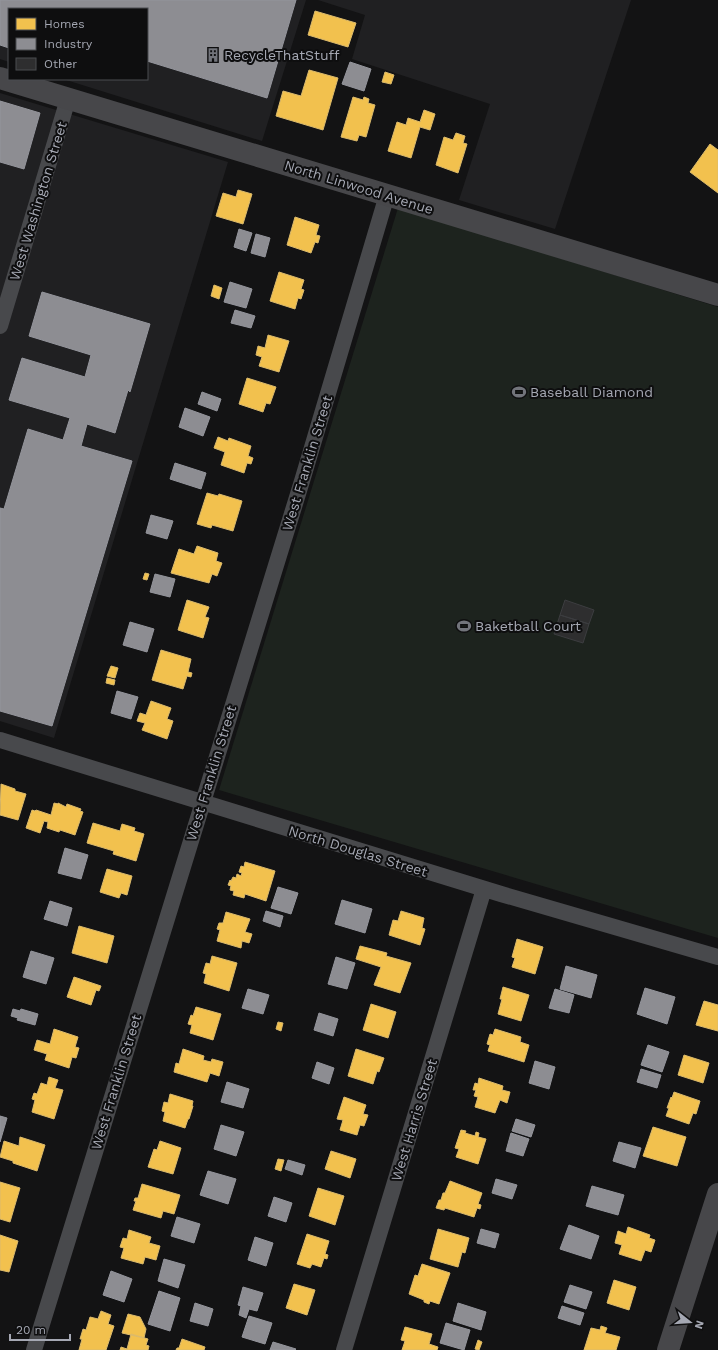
<svg xmlns="http://www.w3.org/2000/svg" width="718" height="1350" viewBox="0 0 718 1350" font-family="'Work Sans',sans-serif">
<style>
.built{fill:#202022}
.green{fill:#1d231e}
.homes{fill:#f2c14e;stroke:#dbba6c}
.industry{fill:#8d8d92;stroke:#94959c}
.building{fill:#2e2e2f;stroke:#3c3d40}
.lines{fill:none;stroke-linecap:round;stroke-linejoin:round}
.street{stroke:#48494c;stroke-width:16}
.secondary{stroke:#47474a;stroke-width:22}
.labels{text-anchor:middle;stroke-width:4;stroke-linejoin:round;paint-order:stroke}
.poi-label{font-size:14px;fill:#a5a8b3;stroke:#0e0e0f;text-anchor:start}
.street-label{font-size:14px;fill:#a5a8b3;stroke:#0e0e0f}
</style>
<rect width="100%" height="100%" fill="#131314"/>
<path class="built" d="M 0,0 L 306,0 L 262,141 L 63,79 L 147,79 L 147,9 L 9,9 L 9,62 L 0,59 Z
M 318,0 L 631,0 L 555,229 L 459,200 L 490,104 L 352,59 L 365,15 Z
M 0,93 L 228,162 L 54,738 L 0,721 Z"/>
<path class="green" d="M 398,208 L 718,307 L 718,938 L 219,790 Z"/>
<path class="homes" d="M 315,11 L 356,23 L 348,47 L 308,35 Z
M 309,70 L 338,78 L 323,130 L 276,116 L 283,91 L 301,96 Z
M 385,72 L 394,75 L 391,84 L 382,82 Z
M 353,97 L 363,100 L 364,97 L 369,99 L 368,103 L 375,105 L 366,137 L 359,135 L 357,141 L 341,137 Z
M 424,110 L 435,114 L 430,130 L 420,127 L 411,158 L 388,151 L 397,122 L 406,125 L 408,118 L 420,122 Z
M 456,133 L 465,136 L 463,143 L 467,144 L 458,173 L 436,165 L 444,137 L 453,140 Z
M 710,144 L 718,150 L 718,193 L 690,172 Z
M 238,190 L 252,194 L 243,224 L 216,216 L 223,193 L 236,197 Z
M 295,217 L 319,225 L 316,235 L 320,236 L 318,243 L 315,242 L 311,253 L 287,245 Z
M 279,272 L 304,280 L 301,289 L 304,290 L 301,299 L 298,298 L 295,309 L 270,301 Z
M 214,285 L 222,288 L 219,299 L 211,296 Z
M 268,335 L 289,341 L 279,372 L 259,366 L 262,357 L 256,355 L 258,346 L 265,348 Z
M 247,378 L 276,387 L 270,404 L 266,403 L 263,412 L 239,404 Z
M 218,437 L 228,441 L 229,438 L 251,446 L 248,456 L 253,458 L 251,464 L 247,463 L 244,473 L 221,465 L 225,452 L 214,448 Z
M 207,493 L 218,496 L 219,494 L 242,501 L 233,531 L 212,525 L 211,528 L 197,524 Z
M 197,546 L 218,553 L 216,561 L 222,563 L 217,576 L 212,574 L 209,583 L 171,573 L 179,549 L 194,554 Z
M 145,573 L 149,574 L 147,580 L 143,579 Z
M 187,600 L 209,607 L 205,617 L 209,618 L 203,638 L 178,630 Z
M 161,650 L 191,659 L 188,672 L 192,673 L 191,677 L 187,676 L 183,689 L 152,680 Z
M 111,666 L 118,668 L 115,678 L 107,676 Z
M 107,678 L 115,680 L 114,685 L 106,683 Z
M 151,701 L 171,708 L 167,719 L 173,721 L 167,739 L 142,730 L 145,723 L 137,721 L 140,713 L 146,715 Z
M 1,784 L 15,789 L 15,791 L 26,794 L 18,820 L 0,815 Z
M 54,803 L 58,804 L 58,803 L 66,807 L 67,804 L 81,809 L 80,811 L 83,812 L 75,835 L 60,830 L 59,832 L 47,828 L 48,822 L 44,821 L 40,833 L 26,828 L 32,810 L 35,811 L 36,810 L 51,815 Z
M 93,823 L 120,831 L 122,824 L 135,828 L 134,831 L 144,834 L 136,861 L 113,854 L 114,851 L 87,843 Z
M 245,862 L 275,871 L 266,901 L 245,894 L 244,898 L 233,895 L 234,891 L 230,890 L 231,886 L 228,885 L 230,880 L 231,881 L 233,877 L 236,878 L 237,874 L 241,876 L 242,873 L 239,872 L 241,866 L 244,867 Z
M 107,869 L 132,876 L 127,895 L 121,893 L 119,898 L 100,892 Z
M 401,911 L 424,918 L 422,928 L 425,929 L 420,945 L 389,935 L 393,920 L 398,921 Z
M 226,912 L 250,919 L 245,932 L 252,934 L 249,943 L 242,941 L 241,948 L 217,941 L 220,930 L 217,929 L 219,923 L 223,923 Z
M 79,926 L 114,936 L 107,963 L 72,953 Z
M 517,939 L 543,947 L 535,974 L 512,967 L 515,958 L 512,957 Z
M 360,946 L 387,953 L 386,956 L 411,963 L 400,993 L 374,985 L 381,967 L 356,959 Z
M 212,956 L 237,963 L 229,991 L 204,983 L 206,974 L 203,973 L 206,963 L 210,964 Z
M 74,977 L 101,986 L 99,991 L 96,990 L 91,1005 L 67,997 Z
M 503,987 L 529,995 L 521,1021 L 498,1014 L 502,999 L 500,999 Z
M 704,1001 L 718,1005 L 718,1031 L 696,1025 Z
M 371,1004 L 396,1012 L 388,1038 L 363,1030 Z
M 196,1007 L 221,1014 L 213,1040 L 190,1033 L 192,1025 L 188,1024 L 191,1015 L 193,1016 Z
M 278,1022 L 283,1023 L 281,1031 L 276,1029 Z
M 54,1029 L 78,1037 L 75,1047 L 79,1048 L 76,1058 L 72,1057 L 69,1068 L 45,1060 L 47,1054 L 34,1050 L 37,1040 L 50,1044 Z
M 495,1029 L 521,1037 L 520,1042 L 529,1045 L 524,1062 L 488,1051 L 490,1045 L 487,1044 L 490,1034 L 493,1035 Z
M 183,1049 L 204,1056 L 203,1060 L 211,1062 L 212,1059 L 223,1062 L 219,1076 L 210,1073 L 207,1082 L 174,1072 L 176,1063 L 179,1064 Z
M 356,1049 L 384,1058 L 379,1072 L 377,1071 L 373,1084 L 348,1076 Z
M 684,1055 L 709,1063 L 703,1083 L 678,1075 Z
M 49,1077 L 58,1080 L 55,1088 L 63,1090 L 54,1119 L 32,1112 L 35,1100 L 32,1099 L 34,1093 L 37,1094 L 41,1083 L 47,1085 Z
M 479,1078 L 503,1086 L 502,1090 L 510,1092 L 507,1103 L 500,1100 L 495,1113 L 475,1107 L 478,1097 L 474,1096 L 476,1090 L 473,1090 L 475,1083 L 478,1084 Z
M 674,1092 L 700,1101 L 696,1114 L 693,1113 L 689,1124 L 666,1116 L 669,1108 L 667,1108 L 671,1097 L 672,1098 Z
M 170,1094 L 193,1101 L 192,1106 L 193,1106 L 189,1119 L 188,1119 L 185,1128 L 163,1121 L 165,1112 L 162,1111 L 164,1102 L 168,1103 Z
M 344,1097 L 366,1105 L 363,1114 L 368,1115 L 364,1126 L 360,1125 L 357,1135 L 340,1130 L 343,1120 L 337,1119 Z
M 653,1127 L 686,1137 L 677,1166 L 643,1156 Z
M 461,1130 L 466,1131 L 465,1133 L 475,1136 L 476,1132 L 479,1133 L 478,1137 L 486,1139 L 478,1164 L 456,1157 L 459,1149 L 455,1148 Z
M 20,1137 L 45,1145 L 37,1171 L 13,1163 L 13,1161 L 0,1157 L 4,1141 L 19,1146 Z
M 160,1141 L 181,1148 L 173,1174 L 148,1167 L 154,1149 L 157,1150 Z
M 331,1151 L 356,1159 L 350,1178 L 325,1169 Z
M 278,1159 L 284,1160 L 281,1171 L 275,1169 Z
M 450,1181 L 482,1193 L 478,1204 L 481,1205 L 480,1209 L 477,1208 L 474,1217 L 445,1208 L 444,1210 L 436,1208 L 439,1200 L 441,1200 L 443,1193 L 445,1193 Z
M 0,1182 L 20,1188 L 10,1222 L 0,1219 Z
M 142,1184 L 180,1195 L 174,1214 L 163,1211 L 161,1218 L 133,1210 L 136,1201 L 134,1201 L 135,1198 L 138,1198 Z
M 318,1188 L 344,1196 L 335,1225 L 309,1216 Z
M 628,1227 L 650,1235 L 649,1238 L 655,1240 L 651,1252 L 645,1250 L 641,1261 L 619,1254 L 622,1245 L 615,1243 L 618,1231 L 626,1234 Z
M 438,1229 L 469,1238 L 465,1253 L 462,1252 L 458,1267 L 430,1259 Z
M 129,1230 L 151,1237 L 149,1243 L 160,1246 L 156,1260 L 145,1257 L 143,1264 L 121,1258 L 124,1248 L 120,1247 L 123,1238 L 127,1239 Z
M 307,1234 L 329,1241 L 325,1254 L 328,1255 L 327,1259 L 324,1258 L 321,1267 L 312,1264 L 310,1268 L 297,1264 Z
M 0,1235 L 18,1241 L 9,1272 L 0,1270 Z
M 422,1264 L 450,1273 L 439,1304 L 430,1301 L 429,1304 L 424,1302 L 424,1300 L 409,1294 L 415,1275 L 418,1276 Z
M 614,1280 L 636,1287 L 629,1310 L 607,1303 Z
M 294,1284 L 315,1290 L 307,1315 L 286,1308 Z
M 101,1311 L 111,1315 L 108,1324 L 114,1326 L 106,1350 L 79,1350 L 82,1339 L 80,1339 L 83,1329 L 86,1330 L 90,1317 L 98,1319 Z
M 128,1314 L 140,1317 L 146,1329 L 144,1338 L 122,1333 Z
M 601,1326 L 607,1328 L 605,1333 L 620,1337 L 616,1350 L 584,1350 L 591,1328 L 600,1330 Z
M 405,1327 L 432,1334 L 429,1344 L 438,1347 L 437,1350 L 402,1350 L 405,1341 L 401,1340 Z
M 131,1334 L 148,1339 L 146,1345 L 149,1346 L 148,1350 L 120,1350 L 121,1347 L 127,1349 Z
M 182,1339 L 205,1347 L 204,1350 L 176,1350 L 177,1348 L 179,1348 Z
M 478,1340 L 482,1342 L 479,1350 L 475,1349 Z"/>
<path class="industry" d="M 0,0 L 296,0 L 267,98 L 147,61 L 147,9 L 9,9 L 9,48 L 0,45 Z
M 350,62 L 371,69 L 364,91 L 342,84 Z
M 0,101 L 40,113 L 24,169 L 0,162 Z
M 239,229 L 252,233 L 246,251 L 234,247 Z
M 256,234 L 270,238 L 265,257 L 251,253 Z
M 230,282 L 252,289 L 246,308 L 224,302 Z
M 42,292 L 150,324 L 130,392 L 128,390 L 115,433 L 87,424 L 81,446 L 132,461 L 52,726 L 0,711 L 0,508 L 4,509 L 28,429 L 63,440 L 70,418 L 9,400 L 22,358 L 85,377 L 91,355 L 29,336 Z
M 235,310 L 255,316 L 251,328 L 231,323 Z
M 202,392 L 221,399 L 217,411 L 198,404 Z
M 185,408 L 210,417 L 203,436 L 179,427 Z
M 175,463 L 206,473 L 201,489 L 170,479 Z
M 151,515 L 173,521 L 167,539 L 146,533 Z
M 155,574 L 175,579 L 170,597 L 150,592 Z
M 130,622 L 154,629 L 147,652 L 123,645 Z
M 117,691 L 138,697 L 131,719 L 111,713 Z
M 65,848 L 88,855 L 81,879 L 58,873 Z
M 278,887 L 298,893 L 291,914 L 271,908 Z
M 342,900 L 372,909 L 365,933 L 335,924 Z
M 50,901 L 72,908 L 67,926 L 44,919 Z
M 266,911 L 283,916 L 280,927 L 263,921 Z
M 31,951 L 54,958 L 46,984 L 23,977 Z
M 336,957 L 355,963 L 347,989 L 328,984 Z
M 566,966 L 597,975 L 591,998 L 560,989 Z
M 645,988 L 675,997 L 667,1024 L 637,1014 Z
M 248,989 L 269,995 L 263,1014 L 242,1008 Z
M 555,989 L 574,995 L 569,1013 L 549,1008 Z
M 13,1009 L 20,1011 L 21,1009 L 38,1014 L 35,1025 L 17,1020 L 18,1018 L 11,1016 Z
M 319,1013 L 338,1019 L 333,1036 L 314,1030 Z
M 648,1045 L 669,1052 L 662,1072 L 641,1065 Z
M 535,1061 L 555,1067 L 549,1089 L 529,1083 Z
M 317,1062 L 334,1068 L 329,1084 L 312,1078 Z
M 641,1069 L 661,1075 L 657,1088 L 637,1082 Z
M 227,1082 L 249,1089 L 243,1108 L 221,1102 Z
M 0,1116 L 7,1118 L 0,1142 Z
M 516,1119 L 535,1125 L 531,1137 L 512,1131 Z
M 221,1125 L 244,1132 L 236,1156 L 214,1149 Z
M 511,1133 L 529,1139 L 523,1156 L 506,1151 Z
M 619,1142 L 641,1148 L 635,1168 L 613,1161 Z
M 288,1160 L 305,1165 L 302,1175 L 285,1169 Z
M 208,1171 L 236,1179 L 228,1204 L 200,1195 Z
M 496,1179 L 517,1185 L 512,1199 L 492,1193 Z
M 592,1186 L 624,1195 L 618,1215 L 586,1206 Z
M 274,1197 L 292,1203 L 286,1222 L 268,1216 Z
M 177,1217 L 200,1224 L 194,1243 L 171,1236 Z
M 569,1225 L 599,1236 L 591,1259 L 560,1249 Z
M 481,1229 L 499,1234 L 495,1248 L 477,1243 Z
M 255,1237 L 273,1243 L 266,1266 L 248,1260 Z
M 164,1259 L 185,1265 L 178,1288 L 158,1281 Z
M 111,1271 L 132,1279 L 124,1302 L 103,1295 Z
M 570,1285 L 592,1292 L 586,1309 L 564,1302 Z
M 243,1287 L 263,1293 L 257,1311 L 249,1309 L 246,1318 L 239,1315 L 241,1306 L 238,1305 Z
M 159,1291 L 180,1298 L 170,1331 L 148,1324 Z
M 195,1303 L 213,1309 L 208,1326 L 190,1321 Z
M 458,1303 L 486,1312 L 481,1330 L 453,1321 Z
M 562,1306 L 584,1313 L 580,1325 L 558,1318 Z
M 249,1316 L 272,1323 L 265,1344 L 242,1337 Z
M 446,1323 L 470,1330 L 464,1350 L 440,1343 Z
M 273,1342 L 296,1349 L 295,1350 L 270,1350 Z"/>
<path class="building" d="M 565,600 L 594,610 L 589,624 L 560,615 Z
M 560,615 L 589,624 L 583,643 L 554,634 Z"/>
<g class="lines">
<path class="street" d="M 0,326 L 68,99
M 0,740 L 501,894 L 718,957
M 34,1350 L 302,481 L 387,195
M 344,1350 L 484,889"/>
<path class="secondary" d="M 0,78 L 718,295
M 668,1350 L 718,1194"/>
</g>
<defs>
<symbol id="building-bare" viewBox="-9 -9 18 18"><path d="M-4-6H4V6H1V3H-1V6H-4ZM-2.5-4.3h1.7v1.8h-1.7ZM.8-4.3h1.7v1.8H.8ZM-2.5-1h1.7V.8h-1.7ZM.8-1h1.7V.8H.8Z" fill="#72747b" stroke="#0e0e0f" stroke-width="2.5" paint-order="stroke"/></symbol>
<symbol id="stadium-bare" viewBox="-9 -9 18 18"><path d="M0-5a6.5 5 0 1 0 0 10a6.5 5 0 1 0 0-10ZM-3.5-1.8h7v3.6h-7Z" fill="#72747b" stroke="#0e0e0f" stroke-width="2.5" paint-order="stroke"/></symbol>
</defs>
<g fill-rule="evenodd">
<use href="#building-bare" x="203" y="45" width="20" height="20"/>
<use href="#stadium-bare" x="509" y="382" width="20" height="20"/>
<use href="#stadium-bare" x="454" y="616" width="20" height="20"/>
</g>
<g class="labels">
<g class="poi-label">
<text x="224" y="60">RecycleThatStuff</text>
<text x="530" y="397">Baseball Diamond</text>
<text x="475" y="631">Baketball Court</text>
</g>
<g class="street-label">
<text transform="translate(359 187) rotate(17)" y="5">North Linwood Avenue</text>
<text transform="translate(38 201) rotate(-73)" y="5">West Washington Street</text>
<text transform="translate(307 463) rotate(-73)" y="5">West Franklin Street</text>
<text transform="translate(211 773) rotate(-73)" y="5">West Franklin Street</text>
<text transform="translate(358 851) rotate(17)" y="5">North Douglas Street</text>
<text transform="translate(116 1082) rotate(-73)" y="5">West Franklin Street</text>
<text transform="translate(414 1120) rotate(-73)" y="5">West Harris Street</text>
</g>
</g>
<rect x="8" y="8" width="140" height="72" fill="#0e0e0f" stroke="#4a4c51"/>
<rect x="16" y="18" width="20" height="12" fill="#f2c14e" stroke="#4a4c51"/>
<text x="44" y="28" font-size="12" fill="#a5a8b3">Homes</text>
<rect x="16" y="38" width="20" height="12" fill="#8d8d92" stroke="#4a4c51"/>
<text x="44" y="48" font-size="12" fill="#a5a8b3">Industry</text>
<rect x="16" y="58" width="20" height="12" fill="#2e2e2f" stroke="#4a4c51"/>
<text x="44" y="68" font-size="12" fill="#a5a8b3">Other</text>
<g transform="translate(690 1322) rotate(107)" stroke="#0e0e0f" stroke-width="3" paint-order="stroke">
<path d="M0-3L7 15L0 10L-7 15Z" fill="#a5a8b3"/>
<text y="-6" font-size="11" font-weight="bold" text-anchor="middle" fill="#a5a8b3">N</text>
</g>
<path d="M10 1334v6h60v-6" fill="none" stroke="#a5a8b3" stroke-width="2"/>
<text x="16" y="1334" font-size="12" fill="#a5a8b3" stroke="#0e0e0f" stroke-width="3" paint-order="stroke">20 m</text>
</svg>
